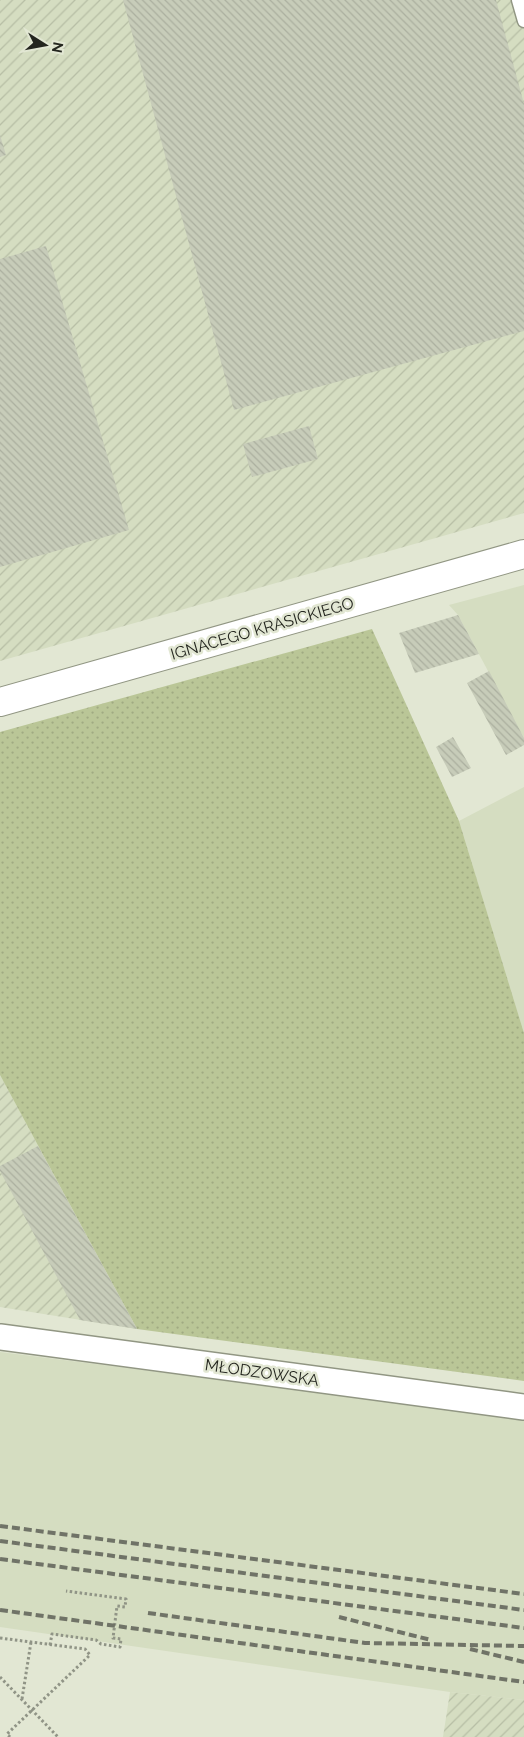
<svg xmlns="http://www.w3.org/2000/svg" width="524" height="1737" viewBox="0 0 524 1737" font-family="Raleway,sans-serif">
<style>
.built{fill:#d5ddc1}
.industrial{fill:url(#industrial-furrows)}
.grass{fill:url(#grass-dots)}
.building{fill:url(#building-back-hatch)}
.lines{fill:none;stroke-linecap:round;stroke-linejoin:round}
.lane-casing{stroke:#919683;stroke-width:15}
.street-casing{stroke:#919683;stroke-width:28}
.secondary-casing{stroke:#919683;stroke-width:30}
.path{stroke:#909486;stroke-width:3;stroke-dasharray:2.5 2.5;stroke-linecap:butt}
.lane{stroke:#fff;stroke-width:12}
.street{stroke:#fff;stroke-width:25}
.secondary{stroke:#fff;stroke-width:28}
.rail{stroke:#707367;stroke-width:4;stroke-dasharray:8 4;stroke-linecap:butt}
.labels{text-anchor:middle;stroke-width:5;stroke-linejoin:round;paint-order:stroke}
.street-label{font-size:16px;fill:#24261f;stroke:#e2e7d3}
</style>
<defs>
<pattern id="industrial-furrows" width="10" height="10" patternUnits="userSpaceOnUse" patternTransform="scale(1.25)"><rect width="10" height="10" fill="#d5ddc1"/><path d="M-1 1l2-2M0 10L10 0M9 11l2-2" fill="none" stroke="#b7bea5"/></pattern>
<pattern id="grass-dots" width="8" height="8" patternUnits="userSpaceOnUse" patternTransform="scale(1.25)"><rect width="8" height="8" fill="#bac697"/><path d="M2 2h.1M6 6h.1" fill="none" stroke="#a0aa82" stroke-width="1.8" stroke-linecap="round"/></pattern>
<pattern id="building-back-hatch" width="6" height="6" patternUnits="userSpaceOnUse" patternTransform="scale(1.25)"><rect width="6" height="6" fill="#c7ccb9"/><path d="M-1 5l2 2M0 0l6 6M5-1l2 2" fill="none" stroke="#abaf9f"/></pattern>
</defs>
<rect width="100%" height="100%" fill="#e2e7d3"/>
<path class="built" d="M 524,585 L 524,738 L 458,615 L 449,605 Z
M 524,787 L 524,1033 L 459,821 Z
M 0,1352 L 524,1418 L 524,1700 L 450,1692 L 0,1627 Z"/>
<path class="industrial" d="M 0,0 L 524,0 L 524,513 L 0,661 Z
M 0,1075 L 137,1329 L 0,1307 Z
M 450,1692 L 524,1700 L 524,1737 L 443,1737 Z"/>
<path class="grass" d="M 372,629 L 459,821 L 524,1033 L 524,1381 L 137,1329 L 0,1075 L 0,732 Z"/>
<path class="building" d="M 123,0 L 496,0 L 524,104 L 524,331 L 234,410 Z
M 0,135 L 6,155 L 0,157 Z
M 46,246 L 129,530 L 0,567 L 0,259 Z
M 309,426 L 318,459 L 252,477 L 243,444 Z
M 458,615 L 479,654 L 415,673 L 399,633 Z
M 489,671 L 524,738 L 524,745 L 506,755 L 467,683 Z
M 453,737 L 471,768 L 452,777 L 436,747 Z
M 38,1146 L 137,1329 L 80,1320 L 0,1171 L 0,1166 Z"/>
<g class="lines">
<defs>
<path id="lane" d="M 518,0 L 524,21"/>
<path id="street" d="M 0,1337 L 524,1407"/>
<path id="secondary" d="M 0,702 L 524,554"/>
</defs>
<use href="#lane" class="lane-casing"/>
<use href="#street" class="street-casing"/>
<use href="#secondary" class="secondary-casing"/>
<path class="path" d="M 0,1638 L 85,1649 L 90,1655 L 7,1734 L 10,1737
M 50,1645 L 52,1634 L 96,1640 L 101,1644 L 120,1647 L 121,1639 L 113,1638 L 117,1606 L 125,1607 L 126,1599 L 66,1591
M 0,1677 L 58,1737
M 22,1699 L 31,1642"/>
<use href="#lane" class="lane"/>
<use href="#street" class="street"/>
<use href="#secondary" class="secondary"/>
<path class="rail" d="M 0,1526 L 524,1594
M 0,1541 L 524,1610
M 0,1559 L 524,1628
M 0,1610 L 524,1682
M 148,1613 L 365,1643 L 524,1646
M 339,1617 L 431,1640
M 470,1649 L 524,1662"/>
</g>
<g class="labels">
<g class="street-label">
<text transform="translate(262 628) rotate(-16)" y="6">IGNACEGO KRASICKIEGO</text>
<text transform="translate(262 1372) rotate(8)" y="6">MŁODZOWSKA</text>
</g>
</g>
<g transform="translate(45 45) rotate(101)" stroke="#e2e7d3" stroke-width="4" paint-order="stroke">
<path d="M0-4L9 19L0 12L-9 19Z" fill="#24261f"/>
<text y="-8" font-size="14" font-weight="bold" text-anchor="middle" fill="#24261f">N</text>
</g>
</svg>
